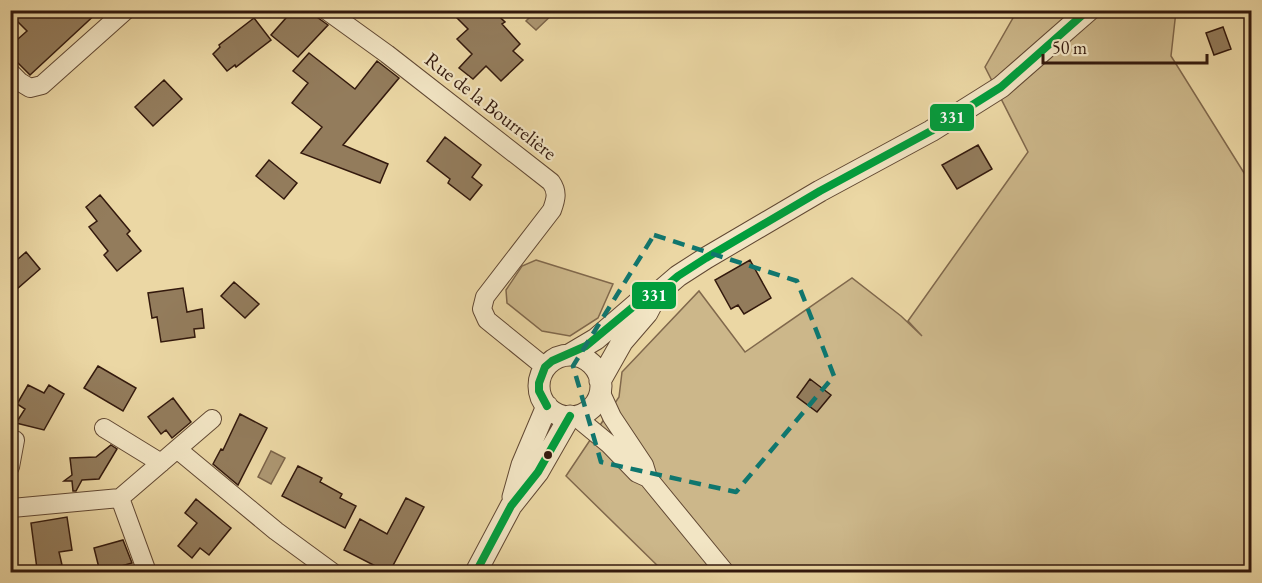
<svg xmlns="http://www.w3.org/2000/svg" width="1262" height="583" viewBox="0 0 1262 583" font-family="'EB Garamond',serif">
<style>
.green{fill:#ccb78a;stroke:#80684c;stroke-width:1.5}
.water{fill:#ac9671;stroke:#7c6449;stroke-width:1.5}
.building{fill:#937c5c;stroke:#33190d;stroke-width:1.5}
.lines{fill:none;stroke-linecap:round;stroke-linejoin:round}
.minor-casing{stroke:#614833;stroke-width:20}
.tertiary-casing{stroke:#614833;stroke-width:23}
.minor{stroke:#f2e5c4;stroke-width:18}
.tertiary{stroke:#f2e5c4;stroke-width:21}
.bus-1-casing{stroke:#f2e5c4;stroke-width:12}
.bus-1{stroke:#009e3d;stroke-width:8}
.marked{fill:none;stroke:#0f766e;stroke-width:4.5;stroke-dasharray:12 8;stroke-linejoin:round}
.bus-dot{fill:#33190d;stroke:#f2e5c4;stroke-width:2}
.labels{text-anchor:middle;stroke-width:4.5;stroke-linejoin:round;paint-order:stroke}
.street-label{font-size:20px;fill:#33190d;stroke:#f2e5c4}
.line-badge{stroke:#f2e5c4;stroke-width:2}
.badge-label{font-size:16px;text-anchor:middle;font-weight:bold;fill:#fff}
</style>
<rect width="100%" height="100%" fill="#ebd7a4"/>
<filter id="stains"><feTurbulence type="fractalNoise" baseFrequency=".00333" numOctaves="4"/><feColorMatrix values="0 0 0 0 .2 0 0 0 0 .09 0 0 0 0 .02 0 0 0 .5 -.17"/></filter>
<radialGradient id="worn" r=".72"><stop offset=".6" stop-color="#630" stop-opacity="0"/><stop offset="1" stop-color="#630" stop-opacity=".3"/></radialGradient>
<path class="green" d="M 1017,11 L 1176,11 L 1171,56 L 1251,184 L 1251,572 L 664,572 L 566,476 L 619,397 L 622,372 L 699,291 L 745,352 L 852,278 L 901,316 L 922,336 L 908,321 L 1028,152 L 985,67 Z
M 536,260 L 613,284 L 598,318 L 570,336 L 542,331 L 507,303 L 506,290 L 522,266 Z"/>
<path class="water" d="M 536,11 L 536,10 L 556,11 L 536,30 L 526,21 Z
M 271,451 L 285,458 L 271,484 L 258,477 Z"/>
<path class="building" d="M 10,10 L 100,10 L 30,75 L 10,55 L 10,46 L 27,31 L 10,14 Z
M 293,10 L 307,10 L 328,25 L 298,57 L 271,35 Z
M 449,10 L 492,10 L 505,22 L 502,24 L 520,44 L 513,51 L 523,60 L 501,81 L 486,66 L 473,79 L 459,68 L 472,54 L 457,39 L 468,29 Z
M 254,18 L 271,40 L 236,67 L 235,65 L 227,71 L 213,54 L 220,47 L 219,45 Z
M 1223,27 L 1231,49 L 1214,55 L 1206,33 Z
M 309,53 L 355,89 L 377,61 L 399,78 L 343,145 L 388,164 L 380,183 L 301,153 L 322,127 L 292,103 L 308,83 L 293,71 Z
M 164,80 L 182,99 L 153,126 L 135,107 Z
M 445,137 L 481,165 L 472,177 L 482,185 L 470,200 L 448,183 L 450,179 L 427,161 Z
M 978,145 L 992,169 L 957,189 L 942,165 Z
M 269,160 L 297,183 L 284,199 L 256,176 Z
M 100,195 L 130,231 L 127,234 L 141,251 L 117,271 L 104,255 L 108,251 L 89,227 L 97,221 L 86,207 Z
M 26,252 L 40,269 L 10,295 L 10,266 Z
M 750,260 L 771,298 L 744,314 L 738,305 L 731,309 L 715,280 Z
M 234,282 L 259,304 L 245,318 L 221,296 Z
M 183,288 L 187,312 L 202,309 L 204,328 L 194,329 L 195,337 L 161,342 L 157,317 L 152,318 L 148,293 Z
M 98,366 L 136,388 L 123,411 L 84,388 Z
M 810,379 L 831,395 L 817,412 L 797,397 Z
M 28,385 L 44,393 L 49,385 L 64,394 L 44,430 L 16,423 L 25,409 L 17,404 Z
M 173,398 L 191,422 L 172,438 L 166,430 L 161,434 L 148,417 Z
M 240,414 L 267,428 L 238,485 L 213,464 L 221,449 L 223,450 Z
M 111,445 L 117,449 L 99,479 L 82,480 L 76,491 L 73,491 L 72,481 L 64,481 L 72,475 L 70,458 L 96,457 Z
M 298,466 L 322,478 L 320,482 L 342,494 L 340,498 L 356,506 L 345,528 L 282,496 Z
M 406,498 L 424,507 L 389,573 L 344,550 L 360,519 L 387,534 Z
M 196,499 L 231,528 L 209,555 L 200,548 L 192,558 L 178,546 L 197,523 L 185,513 Z
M 67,517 L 72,550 L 59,552 L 62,565 L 37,569 L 31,523 Z
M 123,540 L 132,563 L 100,572 L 94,548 Z"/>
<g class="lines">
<defs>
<path id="minor" d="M 326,10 L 387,54 L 551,182 C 558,192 556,199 552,210 L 485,297 L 482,309 L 487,320 L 545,367
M 10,72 L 20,82 L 30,88 L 42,85 L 126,10
M 600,391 L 612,417 L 644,465 L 648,478 L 725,572
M 575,416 L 609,444 L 637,473 L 648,478
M 104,428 L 161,463
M 177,449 L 276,531 L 332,572
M 10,467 L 15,440
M 10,511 L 12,508 L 120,498
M 147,572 L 120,498 L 212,419"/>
<path id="tertiary" d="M 569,355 L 596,339 L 639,302 L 657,294 L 678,276 L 706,258 L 820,191 L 931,131 L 1001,87 L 1089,10
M539 386a31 31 0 1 1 62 0a31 31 0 1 1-62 0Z
M 600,381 L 622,342 L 647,313 L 657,294
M 513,497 L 522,465 L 547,406
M 476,572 L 511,506 L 538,472 L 570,416"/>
</defs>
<use href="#minor" class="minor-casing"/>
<use href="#tertiary" class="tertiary-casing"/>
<use href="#minor" class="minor"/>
<use href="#tertiary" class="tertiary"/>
<defs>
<path id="bus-1" d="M 547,406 L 539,391 L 539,383 L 545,367 L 552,361 L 586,346 L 639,302 L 657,294 L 678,276 L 706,258 L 820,191 L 931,131 L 1001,87 L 1088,10
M 476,572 L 511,506 L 538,472 L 570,416"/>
</defs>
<use href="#bus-1" class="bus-1-casing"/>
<use href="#bus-1" class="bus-1"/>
</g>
<path class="marked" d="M 654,235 L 797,281 L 834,376 L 736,492 L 601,462 L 573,366 Z"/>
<circle class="bus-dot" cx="548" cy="455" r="5"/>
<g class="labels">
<g class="street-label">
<text transform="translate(491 106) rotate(38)" y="7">Rue de la Bourrelière</text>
</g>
</g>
<g class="line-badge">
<rect x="929" y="103" width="46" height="29" rx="6" fill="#009e3d"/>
<rect x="631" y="281" width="46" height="29" rx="6" fill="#009e3d"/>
</g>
<g class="badge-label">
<text x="952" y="123">331</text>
<text x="654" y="301">331</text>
</g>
<rect width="1262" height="583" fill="none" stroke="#ebd7a4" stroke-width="36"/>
<rect x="12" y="12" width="1238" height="559" fill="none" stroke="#33190d" stroke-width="3"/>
<rect x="18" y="18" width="1226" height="547" fill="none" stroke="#33190d" stroke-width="1.5"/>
<path d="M1043 54v9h164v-9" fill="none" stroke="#33190d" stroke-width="3"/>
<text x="1052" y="54" font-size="18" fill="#33190d" stroke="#f2e5c4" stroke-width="4.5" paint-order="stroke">50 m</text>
<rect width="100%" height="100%" filter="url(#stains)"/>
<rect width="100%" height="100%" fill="url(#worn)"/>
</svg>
